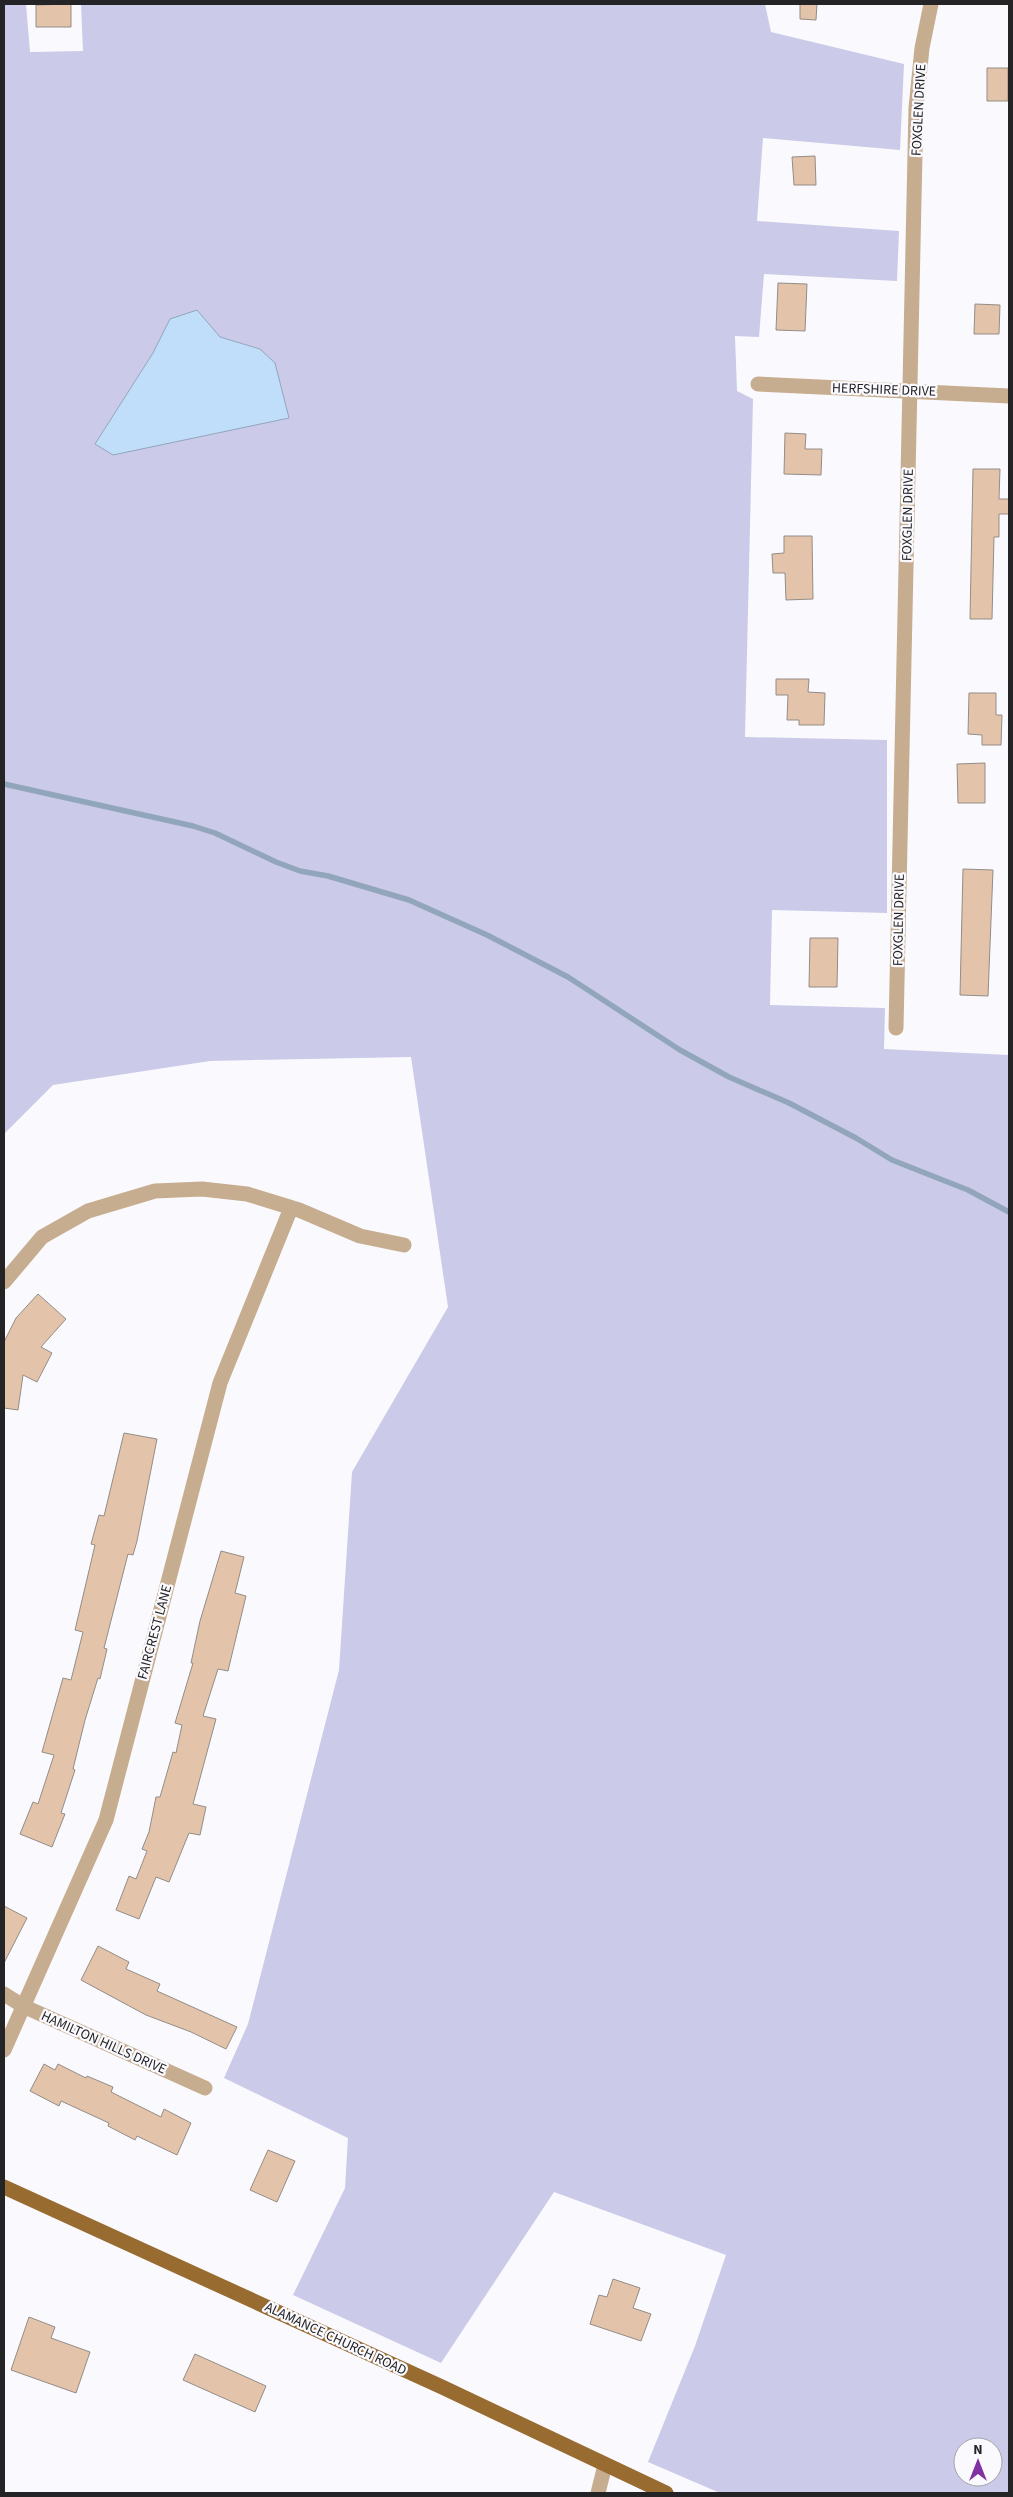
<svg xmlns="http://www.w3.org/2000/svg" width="1013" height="2497" viewBox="0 0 1013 2497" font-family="'Source Sans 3',sans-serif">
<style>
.green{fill:#cbcae9;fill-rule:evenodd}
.water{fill:#c0defa;stroke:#91a6ba}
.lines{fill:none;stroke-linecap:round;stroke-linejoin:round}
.stream{stroke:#91a6ba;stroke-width:5.5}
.building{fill:#e3c4aa;stroke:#938c87}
.minor{stroke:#c7ad90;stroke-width:15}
.major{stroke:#986b31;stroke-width:15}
.labels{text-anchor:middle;stroke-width:4.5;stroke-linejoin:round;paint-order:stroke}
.street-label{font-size:14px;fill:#242326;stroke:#fafafe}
</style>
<rect width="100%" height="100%" fill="#fafafe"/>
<path class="green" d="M 4,4 L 26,4 L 30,52 L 83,51 L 81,4 L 765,4 L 771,32 L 904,64 L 900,150 L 763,138 L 757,221 L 899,231 L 897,281 L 764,274 L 759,337 L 735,336 L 737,391 L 753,399 L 745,737 L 887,740 L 887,913 L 772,910 L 770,1005 L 885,1008 L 884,1049 L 1009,1055 L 1009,2493 L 720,2493 L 648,2462 L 695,2346 L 726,2255 L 554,2192 L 441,2363 L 293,2295 L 345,2188 L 348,2138 L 224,2078 L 248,2024 L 339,1670 L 352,1472 L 448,1307 L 411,1057 L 210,1061 L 53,1085 L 4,1134 ZM 197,311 L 220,337 L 260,349 L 95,444 L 153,353 ZM 963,2447 L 993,2447 L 993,2477 L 963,2477 Z"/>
<path class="water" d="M 197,310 L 220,337 L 260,349 L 275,363 L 289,418 L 113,455 L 95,444 L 153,353 L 170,319 Z"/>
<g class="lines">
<path class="stream" d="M 4,784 L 193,826 L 215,833 L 276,862 L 300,871 L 328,876 L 409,900 L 487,935 L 568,977 L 680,1050 L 729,1077 L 789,1103 L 856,1138 L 892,1160 L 968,1190 L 1009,1212"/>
</g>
<path class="building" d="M 71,4 L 71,27 L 36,27 L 36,5 Z
M 800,4 L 817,4 L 816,20 L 800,19 Z
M 987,68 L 1008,68 L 1008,101 L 987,101 Z
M 815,156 L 816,185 L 794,185 L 792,157 Z
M 778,283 L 807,284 L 805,331 L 776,330 Z
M 975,304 L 1000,305 L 999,334 L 974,334 Z
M 785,433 L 806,434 L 805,449 L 822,449 L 821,475 L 784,474 Z
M 973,469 L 1000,469 L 999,499 L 1009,499 L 1009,514 L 999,514 L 999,537 L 994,537 L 992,619 L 970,619 Z
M 784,536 L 812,536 L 813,599 L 786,600 L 785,573 L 773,573 L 772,554 L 784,553 Z
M 776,679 L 809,679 L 808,692 L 825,693 L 824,725 L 799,725 L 799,720 L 787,720 L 788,695 L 776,695 Z
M 969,693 L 996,693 L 996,715 L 1002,715 L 1001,745 L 982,745 L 982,735 L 968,734 Z
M 985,763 L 985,803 L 958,803 L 957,764 Z
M 963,869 L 993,870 L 988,996 L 960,995 Z
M 810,938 L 838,938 L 837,987 L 809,987 Z
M 38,1294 L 66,1319 L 41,1347 L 52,1353 L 37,1382 L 23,1375 L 18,1410 L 4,1408 L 4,1342 L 16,1318 Z
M 124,1433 L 157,1439 L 137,1541 L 133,1555 L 128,1554 L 104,1648 L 107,1649 L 100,1679 L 98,1678 L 85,1720 L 73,1769 L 75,1770 L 61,1813 L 65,1814 L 52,1847 L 20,1834 L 33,1802 L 38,1804 L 54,1755 L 42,1752 L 63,1678 L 71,1680 L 83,1632 L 75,1630 L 95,1545 L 91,1544 L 99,1515 L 104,1516 Z
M 221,1551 L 244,1557 L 235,1593 L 246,1596 L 228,1671 L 218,1669 L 203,1716 L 216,1719 L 193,1804 L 206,1807 L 200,1835 L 189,1833 L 169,1882 L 156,1877 L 139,1919 L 116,1910 L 129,1876 L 136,1879 L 147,1851 L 142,1849 L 149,1832 L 156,1797 L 160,1797 L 173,1752 L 176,1753 L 182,1725 L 175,1723 L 193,1663 L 191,1663 L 200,1621 Z
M 4,1906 L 27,1918 L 4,1963 Z
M 98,1946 L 129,1962 L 126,1969 L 160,1984 L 157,1991 L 237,2027 L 226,2049 L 191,2032 L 146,2015 L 81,1980 Z
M 44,2064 L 55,2070 L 58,2064 L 86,2078 L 87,2076 L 113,2087 L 111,2092 L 161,2117 L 164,2109 L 191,2123 L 177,2155 L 137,2136 L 135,2140 L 108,2126 L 109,2123 L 61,2101 L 59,2106 L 30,2091 Z
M 268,2150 L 295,2161 L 277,2202 L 250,2190 Z
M 613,2279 L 640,2288 L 633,2308 L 651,2314 L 641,2341 L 590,2324 L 599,2295 L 607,2297 Z
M 29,2317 L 55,2327 L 51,2338 L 90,2352 L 76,2393 L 11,2370 Z
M 195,2354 L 266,2386 L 255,2412 L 183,2380 Z"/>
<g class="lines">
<path class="minor" d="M 758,384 L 1009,396
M 896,1028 L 916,108 L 922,48 L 931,4
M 4,1282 L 42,1237 L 88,1211 L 155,1191 L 202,1189 L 247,1194 L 299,1210 L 360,1236 L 404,1245
M 4,1994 L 23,2006 L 205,2088
M 4,2050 L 106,1820 L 220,1383 L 291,1208
M 598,2493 L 605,2465"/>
<path class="major" d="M 4,2187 L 442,2387 L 666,2493"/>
</g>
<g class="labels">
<g class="street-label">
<text transform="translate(918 110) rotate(-87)" y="5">FOXGLEN DRIVE</text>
<text transform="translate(884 389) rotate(2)" y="5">HERFSHIRE DRIVE</text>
<text transform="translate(907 515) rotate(-89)" y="5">FOXGLEN DRIVE</text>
<text transform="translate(898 920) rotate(-89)" y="5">FOXGLEN DRIVE</text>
<text transform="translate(154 1632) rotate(-75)" y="5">FAIRCREST LANE</text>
<text transform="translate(104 2042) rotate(24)" y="5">HAMILTON HILLS DRIVE</text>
<text transform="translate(336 2338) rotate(25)" y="5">ALAMANCE CHURCH ROAD</text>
</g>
</g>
<rect width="1013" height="2497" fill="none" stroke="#242326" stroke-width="10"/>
<g transform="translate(978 2462)"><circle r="24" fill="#fafafe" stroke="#a4a4a8"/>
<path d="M0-4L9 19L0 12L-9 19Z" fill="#8032a2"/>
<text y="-8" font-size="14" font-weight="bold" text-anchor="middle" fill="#242326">N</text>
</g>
</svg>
